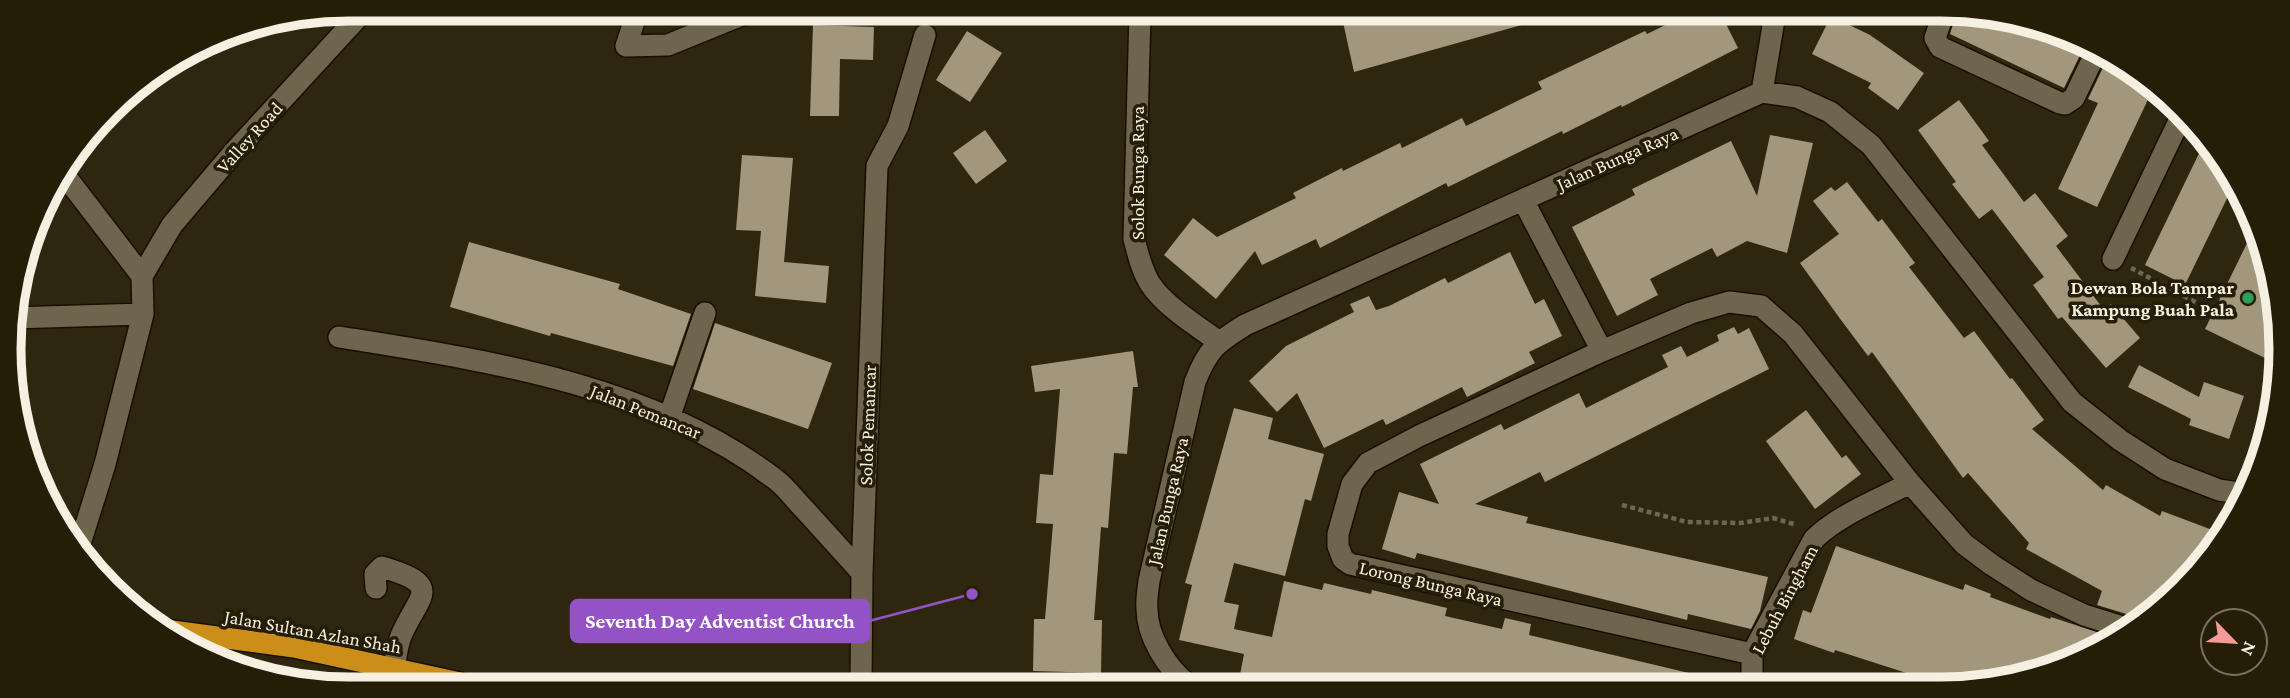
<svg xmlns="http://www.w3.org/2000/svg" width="2290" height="698" viewBox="0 0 2290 698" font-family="'Crimson Pro',serif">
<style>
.building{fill:#a2977d}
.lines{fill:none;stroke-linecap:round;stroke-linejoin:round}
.minor-casing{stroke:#170f00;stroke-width:24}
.highway-casing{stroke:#170f00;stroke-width:24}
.path{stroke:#6e6653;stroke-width:4.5;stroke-dasharray:5 3.5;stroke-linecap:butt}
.minor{stroke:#6f654c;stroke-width:21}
.highway{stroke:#ca8e19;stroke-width:21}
.leisure-dot{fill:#2e9e5b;stroke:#251d06;stroke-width:2.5}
.labels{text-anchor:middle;stroke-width:7;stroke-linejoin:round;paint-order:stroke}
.street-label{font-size:19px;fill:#f5f0e2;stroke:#251d06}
.poi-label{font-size:19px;font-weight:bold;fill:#f5f0e2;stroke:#251d06;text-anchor:end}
.rim{fill:none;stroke:#f5f0e2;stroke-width:9}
.leader{fill:none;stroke:#9353c6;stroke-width:2.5}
.callout-dot{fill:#9353c6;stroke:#251d06;stroke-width:2.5}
.callout{fill:#9353c6;stroke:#9353c6;stroke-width:2.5}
.callout-label{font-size:21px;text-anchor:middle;font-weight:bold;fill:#fff}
</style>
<rect width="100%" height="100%" fill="#2f2610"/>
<path class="building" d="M 1341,13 L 1542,14 L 1543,19 L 1354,72 Z
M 1688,14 L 1721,14 L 1738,48 L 1622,107 L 1621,105 L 1563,134 L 1562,131 L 1448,187 L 1446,183 L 1320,248 L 1316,239 L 1262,265 L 1255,251 L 1216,299 L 1164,255 L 1193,218 L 1217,237 L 1296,198 L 1293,193 L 1342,168 L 1343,171 L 1400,143 L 1402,148 L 1462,118 L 1466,126 L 1542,89 L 1538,82 L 1645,31 L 1647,34 Z
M 1956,15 L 2008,15 L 2084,47 L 2064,88 L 1950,34 Z
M 1831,16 L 1870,35 L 1924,73 L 1898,110 L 1868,88 L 1871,83 L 1812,54 Z
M 813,25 L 874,27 L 873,60 L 840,59 L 839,116 L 810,116 Z
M 967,31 L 1002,53 L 970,102 L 936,80 Z
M 2108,57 L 2130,66 L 2153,89 L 2097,207 L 2058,189 L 2098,103 L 2088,99 Z
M 1959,100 L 1989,141 L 1982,145 L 2024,202 L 2035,193 L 2068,236 L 2056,246 L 2104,310 L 2111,304 L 2140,338 L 2106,368 L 2062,317 L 2058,319 L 2033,285 L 2044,277 L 1992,209 L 1979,219 L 1952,184 L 1956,182 L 1918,130 Z
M 985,130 L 1007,161 L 976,184 L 953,153 Z
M 1770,135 L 1813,143 L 1787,253 L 1747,241 L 1717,257 L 1712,248 L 1650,279 L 1658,295 L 1617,316 L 1572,227 L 1635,195 L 1632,189 L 1731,141 L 1757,196 Z
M 2205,141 L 2224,160 L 2234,184 L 2185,285 L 2145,265 Z
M 742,155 L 793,158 L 784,262 L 829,266 L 826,303 L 755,296 L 761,231 L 736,230 Z
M 1847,182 L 1878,222 L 1882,219 L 1915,263 L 1909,267 L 1964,338 L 1974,331 L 2010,379 L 2012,378 L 2044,420 L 2032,429 L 2103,490 L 2106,485 L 2160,516 L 2162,511 L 2223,534 L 2166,605 L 2140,622 L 2133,616 L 2097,605 L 2102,591 L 2026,549 L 2029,543 L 1968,473 L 1963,478 L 1872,352 L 1868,356 L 1841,320 L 1800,263 L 1839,234 L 1813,201 L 1831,187 L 1835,191 Z
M 2253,231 L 2275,283 L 2275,338 L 2265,358 L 2205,329 Z
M 469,242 L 620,284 L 618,289 L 691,314 L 673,366 L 551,333 L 550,336 L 450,307 Z
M 1510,252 L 1535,304 L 1544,299 L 1562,336 L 1529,352 L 1535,363 L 1467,397 L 1462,387 L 1386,425 L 1383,419 L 1324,448 L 1297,393 L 1277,412 L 1249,381 L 1286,346 L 1354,312 L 1350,304 L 1369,296 L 1376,310 L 1389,306 L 1445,278 L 1448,283 Z
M 715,323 L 832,363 L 808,429 L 693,389 Z
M 1734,327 L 1738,334 L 1749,328 L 1769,369 L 1545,482 L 1540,472 L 1475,504 L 1528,517 L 1526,523 L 1768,577 L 1760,611 L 1751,629 L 1688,614 L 1687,620 L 1417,553 L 1415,559 L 1382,549 L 1399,492 L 1439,504 L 1420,464 L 1501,424 L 1504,430 L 1579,393 L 1586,408 L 1668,367 L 1662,355 L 1681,346 L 1687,357 L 1719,341 L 1717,335 Z
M 1133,351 L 1138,387 L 1133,387 L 1127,454 L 1114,453 L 1108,528 L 1101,527 L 1094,620 L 1102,620 L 1101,673 L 1033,671 L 1034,619 L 1045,619 L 1053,524 L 1036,523 L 1040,474 L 1053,475 L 1060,389 L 1035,392 L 1031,366 Z
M 2139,365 L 2199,397 L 2204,382 L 2244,396 L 2229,439 L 2189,425 L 2191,419 L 2128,387 Z
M 1234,408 L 1273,418 L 1268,439 L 1324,454 L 1311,501 L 1305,499 L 1285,576 L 1234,563 L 1224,602 L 1239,605 L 1234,629 L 1272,637 L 1284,581 L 1322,590 L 1324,583 L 1371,594 L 1372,590 L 1447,608 L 1445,616 L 1502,629 L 1505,618 L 1531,624 L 1529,635 L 1710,678 L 1709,686 L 1317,685 L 1281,677 L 1279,685 L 1260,685 L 1239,680 L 1244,654 L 1179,640 L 1192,585 L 1185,583 Z
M 1806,410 L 1842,458 L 1846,455 L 1861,474 L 1815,509 L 1766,441 Z
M 1836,546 L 1963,590 L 1965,584 L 1991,594 L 1990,597 L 2050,619 L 2051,617 L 2115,638 L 2091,654 L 1986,686 L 1947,686 L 1835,650 L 1834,653 L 1794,639 L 1803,610 L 1811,613 Z"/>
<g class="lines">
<defs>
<path id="minor" d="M 638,10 L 626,46 L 668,45 L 754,10
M 1140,12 L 1134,239 C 1138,254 1142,272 1151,285 C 1164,305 1198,327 1218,341
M 1943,15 L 1935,38 L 1940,47 L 2060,103 L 2065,104 L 2074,98 L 2096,52
M 1762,92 L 1775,14
M 63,173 L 142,276
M 1523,200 L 1602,351
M 2113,259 L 2181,117
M 142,276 L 172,225 L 234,152 L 359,16 L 369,9
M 12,318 L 143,314
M 339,337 C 489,361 650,384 775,479 C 786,487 795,500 805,510 C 824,531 843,552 862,573
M 669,418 L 705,313
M 78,550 L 105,464 L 143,314 L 142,276
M 376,588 L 375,574 L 382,567 C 445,586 419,594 401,636 C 397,646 396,658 394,668
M 1752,654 L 1350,564 L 1343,559 L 1338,546 L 1338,534 L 1352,484 L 1368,463 L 1419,436 L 1602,351 L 1691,313 L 1729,302 L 1761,306 L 1793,334 L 1910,483 L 1964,544 L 1992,565 L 2031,590 L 2084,615 L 2129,629
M 861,684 L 862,573 L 877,166 L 898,126 L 925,35
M 1189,685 C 1167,669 1147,636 1147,609 C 1146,600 1148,590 1149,581 L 1195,382 C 1208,349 1216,343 1245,325 L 1762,92 L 1797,97 L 1830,112 L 1871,145 L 2072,402 L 2120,440 L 2165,469 L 2219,490 L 2245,494
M 1752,686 L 1752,654 L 1814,539 C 1840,514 1878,500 1910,483"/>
<path id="highway" d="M 157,629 L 294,647 L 460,683"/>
</defs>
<use href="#minor" class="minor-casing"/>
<use href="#highway" class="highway-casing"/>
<path class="path" d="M 2131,268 L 2214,312
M 1622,505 L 1687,522 L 1741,523 L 1773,518 L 1797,525"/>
<use href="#minor" class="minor"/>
<use href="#highway" class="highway"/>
</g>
<circle class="leisure-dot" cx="2248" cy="298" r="7"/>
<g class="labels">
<g class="street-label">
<text transform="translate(249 137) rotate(-48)" y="7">Valley Road</text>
<text transform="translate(1617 158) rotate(-24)" y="7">Jalan Bunga Raya</text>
<text transform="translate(1137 173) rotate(-90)" y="7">Solok Bunga Raya</text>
<text transform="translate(646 411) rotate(22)" y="7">Jalan Pemancar</text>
<text transform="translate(867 425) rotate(-88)" y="7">Solok Pemancar</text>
<text transform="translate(1167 501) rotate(-77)" y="7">Jalan Bunga Raya</text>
<text transform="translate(1431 583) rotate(13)" y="7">Lorong Bunga Raya</text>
<text transform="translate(1784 599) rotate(-62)" y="7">Lebuh Bingham</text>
<text transform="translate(313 631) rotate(10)" y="7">Jalan Sultan Azlan Shah</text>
</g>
<g class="poi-label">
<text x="2234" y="294">Dewan Bola Tampar<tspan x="2234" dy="22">Kampung Buah Pala</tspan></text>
</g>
</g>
<path d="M0 0H2290V698H0ZM349 21H1941A328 328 0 0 1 2269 349V349A328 328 0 0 1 1941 677H349A328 328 0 0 1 21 349V349A328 328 0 0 1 349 21Z" fill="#251d06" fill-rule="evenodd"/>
<path class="rim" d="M349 21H1941A328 328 0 0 1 2269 349V349A328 328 0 0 1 1941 677H349A328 328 0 0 1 21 349V349A328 328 0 0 1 349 21Z"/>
<path class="leader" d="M972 594L869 621"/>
<circle class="callout-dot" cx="972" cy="594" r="7"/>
<rect class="callout" x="571" y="600" width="298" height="42" rx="7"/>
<g class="callout-label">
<text x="720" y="628">Seventh Day Adventist Church</text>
</g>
<g transform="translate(2234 642) rotate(115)"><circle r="33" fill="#251d06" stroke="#78715e" stroke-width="2"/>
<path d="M0-5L12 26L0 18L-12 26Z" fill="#f59b97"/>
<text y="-10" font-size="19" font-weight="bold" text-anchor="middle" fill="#f5f0e2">N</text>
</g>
</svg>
